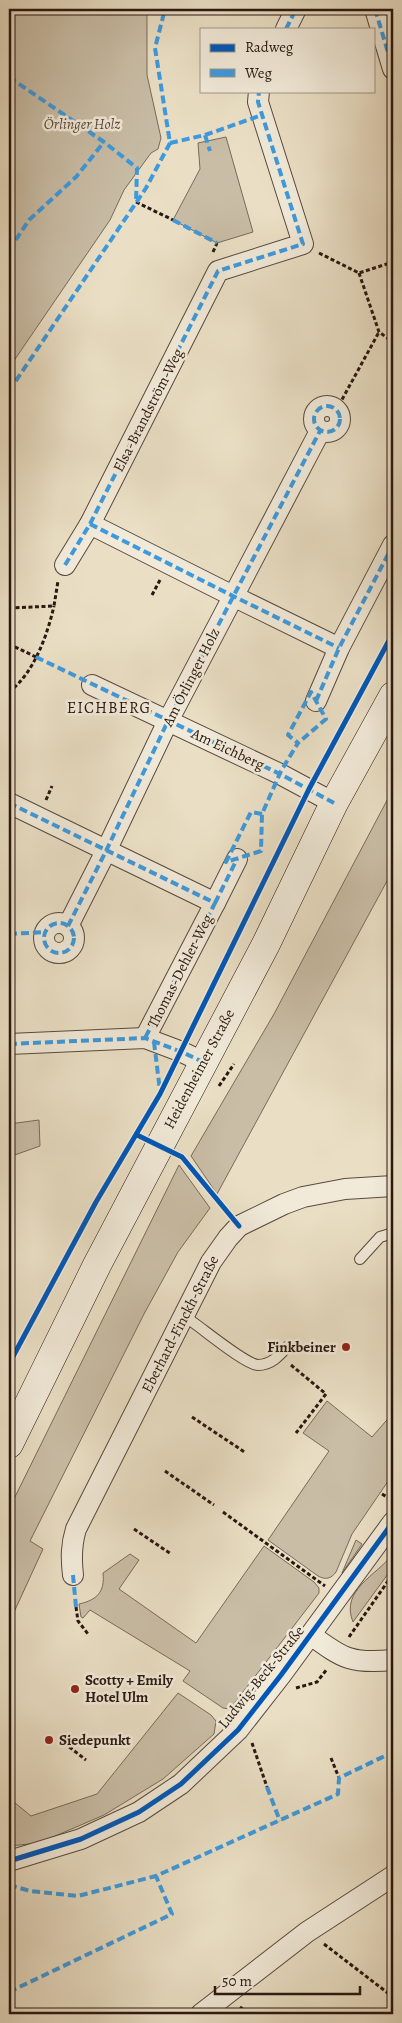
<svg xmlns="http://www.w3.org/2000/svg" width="402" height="2023" font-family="Alegreya,serif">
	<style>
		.green { fill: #c9bda6; stroke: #796a5b }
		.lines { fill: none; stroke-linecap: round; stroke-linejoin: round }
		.lane-casing { stroke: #59493d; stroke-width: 12 }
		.street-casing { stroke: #59493d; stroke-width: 22 }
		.secondary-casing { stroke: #291710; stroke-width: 29 }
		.path { stroke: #291710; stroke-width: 3; stroke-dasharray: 4 2.5; stroke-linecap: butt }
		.lane { stroke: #f1ead9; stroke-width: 10 }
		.street { stroke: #f1ead9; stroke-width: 20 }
		.secondary { stroke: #f1ead9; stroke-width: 28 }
		.quiet { stroke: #3d9ade; stroke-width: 4; stroke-dasharray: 8 4; stroke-linecap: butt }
		.cycleway-casing { stroke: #f1ead9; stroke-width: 8 }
		.cycleway { stroke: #0057b8; stroke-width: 5 }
		.poi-dot { fill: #8f2418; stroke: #f1ead9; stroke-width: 2 }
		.labels { text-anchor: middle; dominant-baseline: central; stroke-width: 5; stroke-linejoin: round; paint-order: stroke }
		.park-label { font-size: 15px; font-style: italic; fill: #59493d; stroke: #f1ead9 }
		.street-label { font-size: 15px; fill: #291710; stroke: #f1ead9 }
		.poi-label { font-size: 15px; font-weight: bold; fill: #291710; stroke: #f1ead9; text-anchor: start }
		.neighbourhood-label { font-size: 16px; letter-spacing: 1px; fill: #291710; stroke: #f1ead9 }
	</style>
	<rect width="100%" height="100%" fill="#eadfc5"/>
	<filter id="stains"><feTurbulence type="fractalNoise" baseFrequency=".004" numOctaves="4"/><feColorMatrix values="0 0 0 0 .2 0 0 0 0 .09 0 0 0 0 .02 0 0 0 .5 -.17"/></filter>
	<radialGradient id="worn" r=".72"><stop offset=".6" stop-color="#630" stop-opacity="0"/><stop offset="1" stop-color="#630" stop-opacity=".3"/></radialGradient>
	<g class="green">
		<path d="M9 9H147V75L161 138 158 149 151 153 124 190 110 220 9 368Z"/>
		<path d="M226 137 253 232 217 243 173 220 200 169 198 143Z"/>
		<path d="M393 789V870L217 1194 191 1156 274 1014Z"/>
		<path d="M39 1120 40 1146 9 1157V1124Z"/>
		<path d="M179 1165 210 1208 178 1252 144 1314 30 1541 43 1549 9 1623V1509Z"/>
		<path d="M327 1401 372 1437 393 1413V1474L352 1534 336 1572C331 1579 325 1580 318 1576L268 1540 329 1451 303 1433Z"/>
		<path d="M356 1540 362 1544 342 1573Z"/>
		<path d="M264 1546 314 1582 319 1588V1593L230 1709 223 1708 183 1681 190 1671 90 1610 83 1618 81 1617 79 1604C97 1600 105 1592 103 1573L130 1554 139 1560 119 1589 196 1643Z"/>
		<path d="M393 1554V1567L353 1622C340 1590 376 1576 393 1554Z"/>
		<path d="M178 1693 211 1715 216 1721 214 1734 163 1779 104 1815 39 1843 9 1846V1798L31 1816 97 1794Z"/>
	</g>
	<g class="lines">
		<defs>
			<g id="lane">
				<path d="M360 1259 380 1237 393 1233"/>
				<path d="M184 1316C200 1326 244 1364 258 1365 271 1365 279 1356 287 1347"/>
			</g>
			<g id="street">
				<path d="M375 9 393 69"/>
				<path d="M286 29 296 9"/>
				<circle cx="327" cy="419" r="13"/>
				<path d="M90 524 233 596 339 648"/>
				<path d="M65 565 90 524 218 271 303 244 258 102 259 91"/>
				<path d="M92 685 280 774 334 803"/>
				<path d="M316 701 339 648 393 545"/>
				<path d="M9 803 215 903 145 1038"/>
				<path d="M215 903 237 859"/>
				<circle cx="59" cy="938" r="15"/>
				<path d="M68 926 106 851 168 721 320 431"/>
				<path d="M9 1044 145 1038 182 1052 203 1062"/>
				<path d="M73 1575C71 1558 71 1545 76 1529L211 1262 228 1238 239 1226 284 1204 303 1197 345 1189 393 1186V1184"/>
				<path d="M311 1635C343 1659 352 1664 393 1660"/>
				<path d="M9 1861 81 1839 139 1812 181 1784 238 1730 281 1675 393 1522"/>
				<path d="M201 2014 307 1932 393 1876"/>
			</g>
			<path id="secondary" d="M9 1444 97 1265 266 944 334 803 393 696"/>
		</defs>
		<use href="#lane" class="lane-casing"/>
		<use href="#street" class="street-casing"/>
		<use href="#secondary" class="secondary-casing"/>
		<g class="path">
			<path d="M136 202 173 220"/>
			<path d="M213 252 217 243"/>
			<path d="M319 253 359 273 393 262"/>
			<path d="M359 273 379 332 393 342"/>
			<path d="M333 408 339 405 379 332"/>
			<path d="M152 595 160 580"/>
			<path d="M9 608 54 606 58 581"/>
			<path d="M9 644 36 657"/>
			<path d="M9 692C34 673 47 636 54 606"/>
			<path d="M46 800 52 786"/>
			<path d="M219 1086 234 1064"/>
			<path d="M291 1365 326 1394 296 1433"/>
			<path d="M192 1417 246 1453"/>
			<path d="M165 1471 214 1505"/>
			<path d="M382 1494 390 1499"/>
			<path d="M223 1512 325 1586"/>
			<path d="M134 1529 171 1554"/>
			<path d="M76 1607 78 1621 88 1634"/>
			<path d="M349 1637 393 1574"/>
			<path d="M296 1688 317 1682 327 1669"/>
			<path d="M389 1730 393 1738"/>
			<path d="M59 1739 86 1760"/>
			<path d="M252 1743 267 1787"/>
			<path d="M331 1758 339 1778"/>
			<path d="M324 1944 393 1997"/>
			<path d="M240 2007 249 2014"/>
		</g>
		<use href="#lane" class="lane"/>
		<use href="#street" class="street"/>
		<use href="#secondary" class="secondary"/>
		<g class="quiet">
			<path d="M375 9 393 69"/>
			<path d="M286 29 296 9"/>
			<path d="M9 77 104 142 137 168 136 202"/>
			<path d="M205 135 262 115"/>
			<path d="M170 143 205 135 210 151"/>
			<path d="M173 220 217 243"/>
			<path d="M9 250 29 220 76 177 104 142"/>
			<path d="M9 391 146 188 170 143 155 48 165 9"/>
			<circle cx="327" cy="419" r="13"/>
			<path d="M90 524 233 596 339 648"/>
			<path d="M65 565 90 524 218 271 303 244 258 102 259 91"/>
			<path d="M36 657 280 774 334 803"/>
			<path d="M316 701 339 648 393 545"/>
			<path d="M9 803 215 903 145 1038"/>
			<path d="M262 814 251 812 226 862 261 851 262 814 281 771 298 743 288 735 311 692 326 719 298 743"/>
			<path d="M215 903 237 859"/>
			<circle cx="59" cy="938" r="15"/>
			<path d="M68 926 106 851 168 721 320 431"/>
			<path d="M9 934 45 932"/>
			<path d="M154 1042 160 1091"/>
			<path d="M9 1044 145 1038 182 1052 203 1062"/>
			<path d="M73 1575 76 1607"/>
			<path d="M267 1787 280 1821"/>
			<path d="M9 1885 30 1891 78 1896 156 1876 338 1794 339 1778 393 1752"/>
			<path d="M9 1992 172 1914 156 1876"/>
		</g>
		<defs>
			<g id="cycleway">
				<path d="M137 1135 182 1157 239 1226"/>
				<path d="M9 1364 96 1202 160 1094 309 789 393 633"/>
				<path d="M9 1861 81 1839 139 1812 181 1784 238 1730 281 1675 393 1522"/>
			</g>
		</defs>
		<use href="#cycleway" class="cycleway-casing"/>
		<use href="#cycleway" class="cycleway"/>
	</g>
	<g class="poi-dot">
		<circle cx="346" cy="1347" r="5"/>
		<circle cx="75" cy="1689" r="5"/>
		<circle cx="49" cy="1740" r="5"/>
	</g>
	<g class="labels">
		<g class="park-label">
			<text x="82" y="124">Örlinger Holz</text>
		</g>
		<g class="street-label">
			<text transform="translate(148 410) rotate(-63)">Elsa-Brandström-Weg</text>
			<text transform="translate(191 677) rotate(-63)">Am Örlinger Holz</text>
			<text transform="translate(228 749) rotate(25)">Am Eichberg</text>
			<text transform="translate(180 971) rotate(-63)">Thomas-Dehler-Weg</text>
			<text transform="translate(199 1069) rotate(-62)">Heidenheimer Straße</text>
			<text transform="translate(180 1324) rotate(-63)">Eberhard-Finckh-Straße</text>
			<text transform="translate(261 1677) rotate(-51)">Ludwig-Beck-Straße</text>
		</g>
		<g class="poi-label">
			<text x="336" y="1347" text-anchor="end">Finkbeiner</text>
			<text x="85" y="1680">Scotty + Emily<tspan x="85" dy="17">Hotel Ulm</tspan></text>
			<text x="59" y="1740">Siedepunkt</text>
		</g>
		<g class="neighbourhood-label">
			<text x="109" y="708">EICHBERG</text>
		</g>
	</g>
	<rect width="402" height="2023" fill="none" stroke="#eadfc5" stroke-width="30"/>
	<rect x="10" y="10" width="382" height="2003" fill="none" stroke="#291710" stroke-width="2.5"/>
	<rect x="15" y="15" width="372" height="1993" fill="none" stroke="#291710"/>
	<rect x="200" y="28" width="175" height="65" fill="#f1ead9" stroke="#a19689"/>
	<rect x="210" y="44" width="25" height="8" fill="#0057b8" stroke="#a19689"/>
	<text x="245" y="52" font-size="15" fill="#291710">Radweg</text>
	<rect x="210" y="69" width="25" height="8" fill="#3d9ade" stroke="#a19689"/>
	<text x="245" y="78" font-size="15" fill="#291710">Weg</text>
	<path d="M215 1986v8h145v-8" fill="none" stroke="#291710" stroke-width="2.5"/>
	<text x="222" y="1986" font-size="15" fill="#291710" stroke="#f1ead9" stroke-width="4" paint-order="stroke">50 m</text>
	<rect width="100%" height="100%" filter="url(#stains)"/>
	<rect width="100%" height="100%" fill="url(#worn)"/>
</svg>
